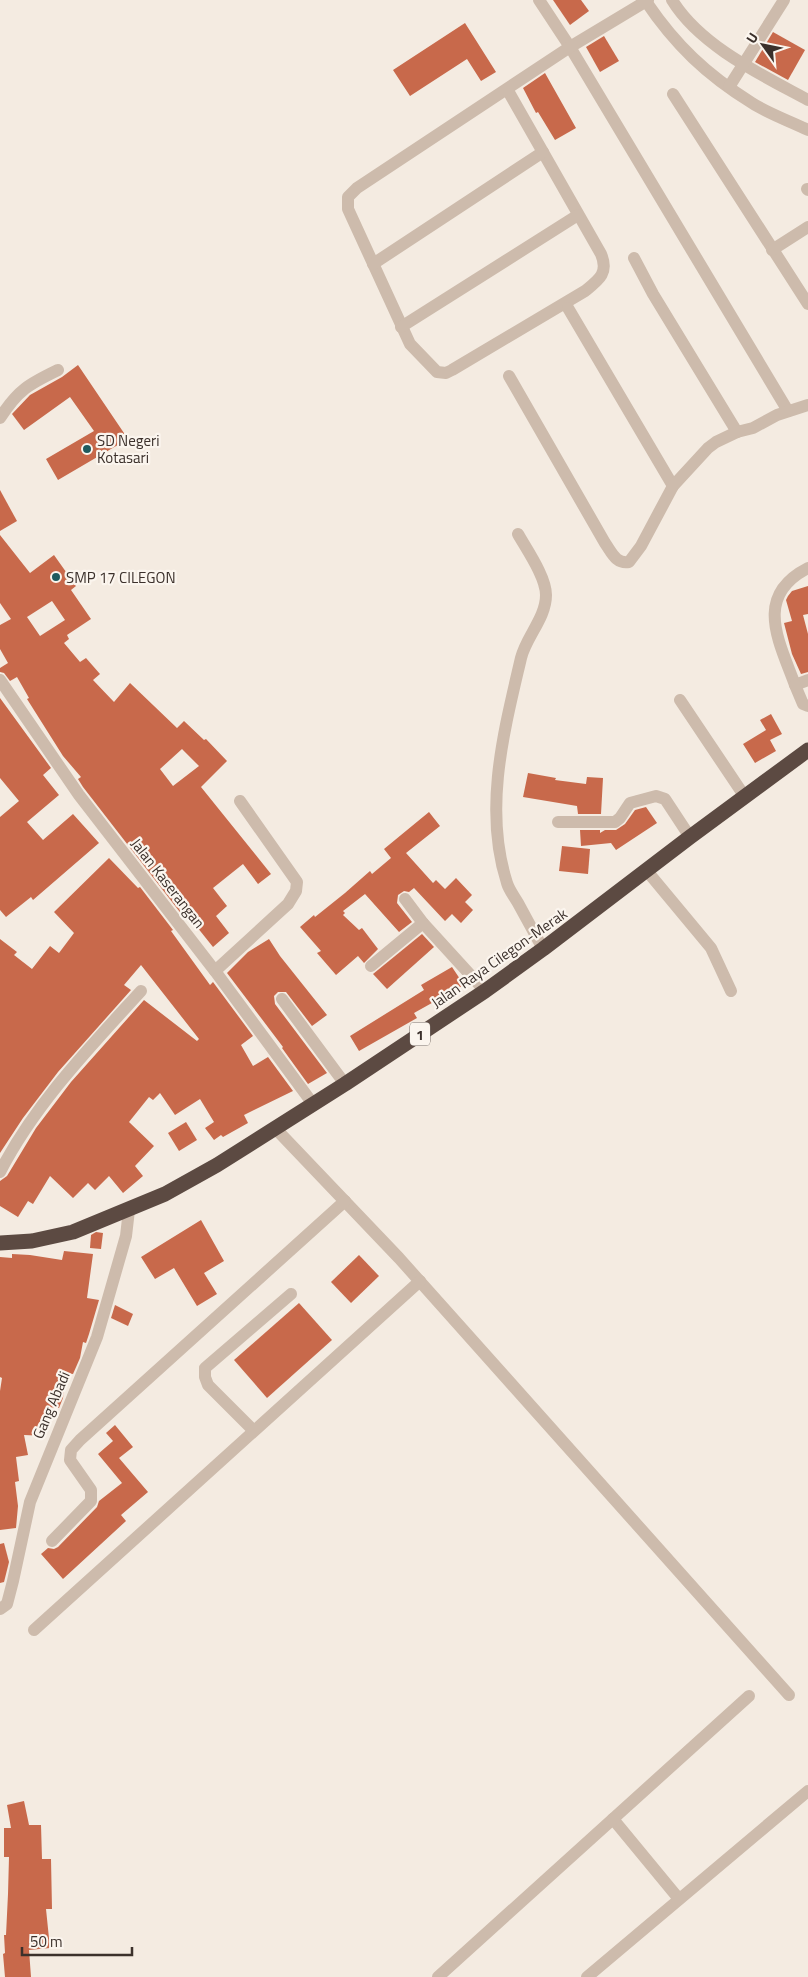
<svg xmlns="http://www.w3.org/2000/svg" width="808" height="1977" font-family="'Titillium Web',sans-serif">
	<style>
		.building { fill: #c8694b; fill-rule: evenodd }
		.lines { fill: none; stroke-linecap: round; stroke-linejoin: round }
		.minor { stroke: #cdbbac; stroke-width: 12 }
		.highway { stroke: #5c4a42; stroke-width: 15 }
		.poi-dot { fill: #1f5a5e; stroke: #fbf5ee; stroke-width: 2 }
		.labels { text-anchor: middle; dominant-baseline: central; stroke-width: 4.5; stroke-linejoin: round; paint-order: stroke }
		.shield { fill: #fbf5ee; stroke: #756b66; stroke-width: 1 }
		.shield-label { font-size: 14px; font-weight: bold; fill: #3b302b }
		.poi-label { font-size: 15px; fill: #3b302b; stroke: #fbf5ee; text-anchor: start }
		.street-label { font-size: 15px; fill: #3b302b; stroke: #fbf5ee }
	</style>
	<rect width="100%" height="100%" fill="#f4ebe1"/>
	<g class="building">
		<path d="M553 0H581L589 11 570 25Z"/>
		<path d="M465 23 496 72 481 81 467 59 410 96 393 70Z"/>
		<path d="M773 32 805 50 788 80 755 62Z"/>
		<path d="M604 36 619 61 600 72 586 47Z"/>
		<path d="M545 73 576 128 555 140 538 112 536 113 523 88Z"/>
		<path d="M78 365 128 439 58 480 46 459 94 431 70 397 24 430 12 414 30 395 62 377Z"/>
		<path d="M0 490 17 521 0 531Z"/>
		<path d="M0 535 30 573 54 555 76 586 71 590 91 619 67 635 69 639 64 643 80 662 86 658 100 674 93 680 114 702 130 683 177 728 184 721 204 740 206 739 227 761 201 787 271 874 258 884 243 864 213 888 227 906 216 916 229 933 213 947 189 917 186 920 83 787 78 779 81 777 63 756 27 699 29 698 17 677 10 681 4 673 0 672V668L8 663 0 649V625L11 619 0 603ZM52 601 65 620 40 636 27 617ZM182 749 199 766 173 786 160 769Z"/>
		<path d="M808 586V614L803 615 808 634V672L801 674 792 654 784 623 792 621 786 600 788 596 792 591Z"/>
		<path d="M0 698 51 768 43 775 59 795 27 822 43 840 73 814 99 843 33 900 31 897 6 917 0 910V817L19 801 0 778Z"/>
		<path d="M771 714 782 734 770 740 776 751 755 763 743 744 766 730 760 720Z"/>
		<path d="M528 773 556 778 555 780 586 784 587 777 603 778 601 814H578L577 806 523 797Z"/>
		<path d="M646 807 657 823 616 850 611 843 581 846 580 830H600V833L605 830H616L625 824 635 810Z"/>
		<path d="M429 812 440 826 406 853 433 883 436 880 445 889 456 878 472 895 465 902 473 910 461 923 452 914 445 921 414 888 409 892 404 891 398 895 397 903 412 922 399 932 365 894 343 911 345 913 343 915 359 930 362 928 378 949 364 963 358 956 336 975 317 953 321 951 300 927 314 915 315 917 345 893 370 871 372 874 391 858 384 849Z"/>
		<path d="M562 846 590 849 588 874 559 871Z"/>
		<path d="M109 858 138 888 140 887 173 930 171 931 210 985 213 982 253 1036 241 1045 253 1066 268 1057 293 1091 244 1115 248 1123 223 1137 221 1135 214 1140 205 1128 214 1122 200 1099 175 1115 160 1093 153 1100 149 1097 129 1122 154 1146 135 1166 143 1176 123 1193 109 1176 95 1190 88 1183 73 1198 50 1176 33 1204 28 1201 18 1217 0 1206V1181L7 1176 36 1128 71 1082 144 1000 197 1041 199 1039 141 965 124 985 131 990 58 1072 23 1118 0 1153V939L17 952 14 955 32 969 50 946 59 953 74 933 54 912Z"/>
		<path d="M422 934 434 947 387 989 373 974Z"/>
		<path d="M269 939 280 956 327 1015 312 1026 286 992H278L274 996 275 1004 327 1073 308 1084 282 1048 283 1047 227 973 248 952Z"/>
		<path d="M452 967 464 985 414 1013 417 1018 359 1051 350 1036 424 990 421 985Z"/>
		<path d="M186 1122 197 1140 179 1151 168 1133Z"/>
		<path d="M201 1220 224 1261 204 1273 217 1294 197 1306 174 1268 155 1279 141 1257Z"/>
		<path d="M96 1232 103 1233 101 1249 90 1248 91 1235Z"/>
		<path d="M64 1251 93 1254 87 1298 99 1300 89 1334 86 1343 83 1342 80 1358 73 1374 66 1373 63 1398 59 1408 48 1407 46 1436 24 1435 28 1455 16 1457 19 1481 15 1482 18 1506 16 1528 0 1530V1391L2 1378 0 1377V1257L12 1258V1254L30 1255 62 1260Z"/>
		<path d="M359 1255 379 1276 351 1303 331 1282Z"/>
		<path d="M299 1303 332 1340 267 1398 234 1360Z"/>
		<path d="M115 1305 133 1314 128 1326 111 1318Z"/>
		<path d="M115 1425 133 1447 119 1458 148 1492 121 1515 126 1521 63 1579 41 1554 48 1548 54 1549 58 1547 97 1507 99 1501 122 1483 98 1454 113 1441 106 1433Z"/>
		<path d="M4 1543 9 1562 4 1582 0 1583V1544Z"/>
		<path d="M24 1801 29 1825H41L42 1859H51L52 1909H46L50 1948 29 1950 31 1977H5L3 1954 5 1953 4 1935H6L8 1894 9 1857H4V1828H11L7 1805Z"/>
	</g>
	<g class="lines">
		<g class="minor">
			<path d="M539 0 570 47 788 411"/>
			<path d="M645 0C675 45 707 75 752 103 769 114 790 121 808 130"/>
			<path d="M672 0C700 46 762 75 808 100"/>
			<path d="M729 87 784 0"/>
			<path d="M507 89 601 254C609 273 599 280 585 291L452 370 446 373 437 372 410 344 348 209V197L357 188 570 47 648 0"/>
			<path d="M673 94 808 304"/>
			<path d="M807 189 808 190"/>
			<path d="M772 250 808 227"/>
			<path d="M634 258 653 294 737 432"/>
			<path d="M373 264 543 152"/>
			<path d="M568 308 673 486"/>
			<path d="M401 327 578 215"/>
			<path d="M509 376 605 543C612 553 616 564 629 562L641 546 673 486 708 448 716 442 737 432 753 428 777 415 808 405"/>
			<path d="M0 418C18 390 29 384 58 370"/>
			<path d="M518 534C527 550 546 577 546 595 546 618 526 637 521 658 504 731 483 809 507 883 509 890 514 896 518 903 526 918 535 934 543 949"/>
			<path d="M808 568C753 596 779 641 795 685L808 680"/>
			<path d="M0 680 79 795 215 971 313 1104"/>
			<path d="M795 685 803 704 808 706"/>
			<path d="M680 700 745 797"/>
			<path d="M558 822H615L620 818 630 803 656 796 665 799 690 837"/>
			<path d="M647 871 711 948 731 991"/>
			<path d="M405 899 423 923 485 991"/>
			<path d="M371 966 423 923"/>
			<path d="M215 971 288 904 296 891 297 882 240 801"/>
			<path d="M282 999 345 1084"/>
			<path d="M275 1128 399 1258 789 1695"/>
			<path d="M0 1172C35 1104 90 1047 141 991"/>
			<path d="M253 1430 208 1385 205 1377V1368L291 1294"/>
			<path d="M52 1541 91 1501V1490L70 1460 71 1450 80 1440 345 1201"/>
			<path d="M0 1609 7 1604 13 1581 30 1502 97 1337 126 1236 129 1210"/>
			<path d="M34 1630 420 1281"/>
			<path d="M613 1819 679 1899"/>
			<path d="M438 1977 749 1696"/>
			<path d="M587 1977 808 1791"/>
		</g>
		<path class="highway" d="M0 1243 32 1241 73 1232 165 1194 217 1165 345 1084 485 991 543 949 690 837 808 750"/>
	</g>
	<g class="poi-dot">
		<circle cx="87" cy="449" r="5"/>
		<circle cx="56" cy="577" r="5"/>
	</g>
	<g class="labels">
		<rect class="shield" x="410" y="1022.5" width="20" height="23" rx="4"/>
		<g class="shield-label">
			<text x="420" y="1034">1</text>
		</g>
		<g class="poi-label">
			<text x="97" y="440">SD Negeri<tspan x="97" dy="17">Kotasari</tspan></text>
			<text x="66" y="577">SMP 17 CILEGON</text>
		</g>
		<g class="street-label">
			<text transform="translate(168 883) rotate(52)">Jalan Kaserangan</text>
			<text transform="translate(499 958) rotate(-35)">Jalan Raya Cilegon-Merak</text>
			<text transform="translate(51 1405) rotate(-67)">Gang Abadi</text>
		</g>
	</g>
	<g transform="translate(763 45) rotate(303)" stroke="#fbf5ee" stroke-width="4" paint-order="stroke">
	<path d="M0-4L9 19L0 12L-9 19Z" fill="#3b302b"/>
	<text y="-8" font-size="14" font-weight="bold" text-anchor="middle" fill="#3b302b">U</text>
	</g>
	<path d="M22 1947v8h110v-8" fill="none" stroke="#3b302b" stroke-width="2.5"/>
	<text x="30" y="1947" font-size="15" fill="#3b302b" stroke="#fbf5ee" stroke-width="4" paint-order="stroke">50 m</text>
</svg>
